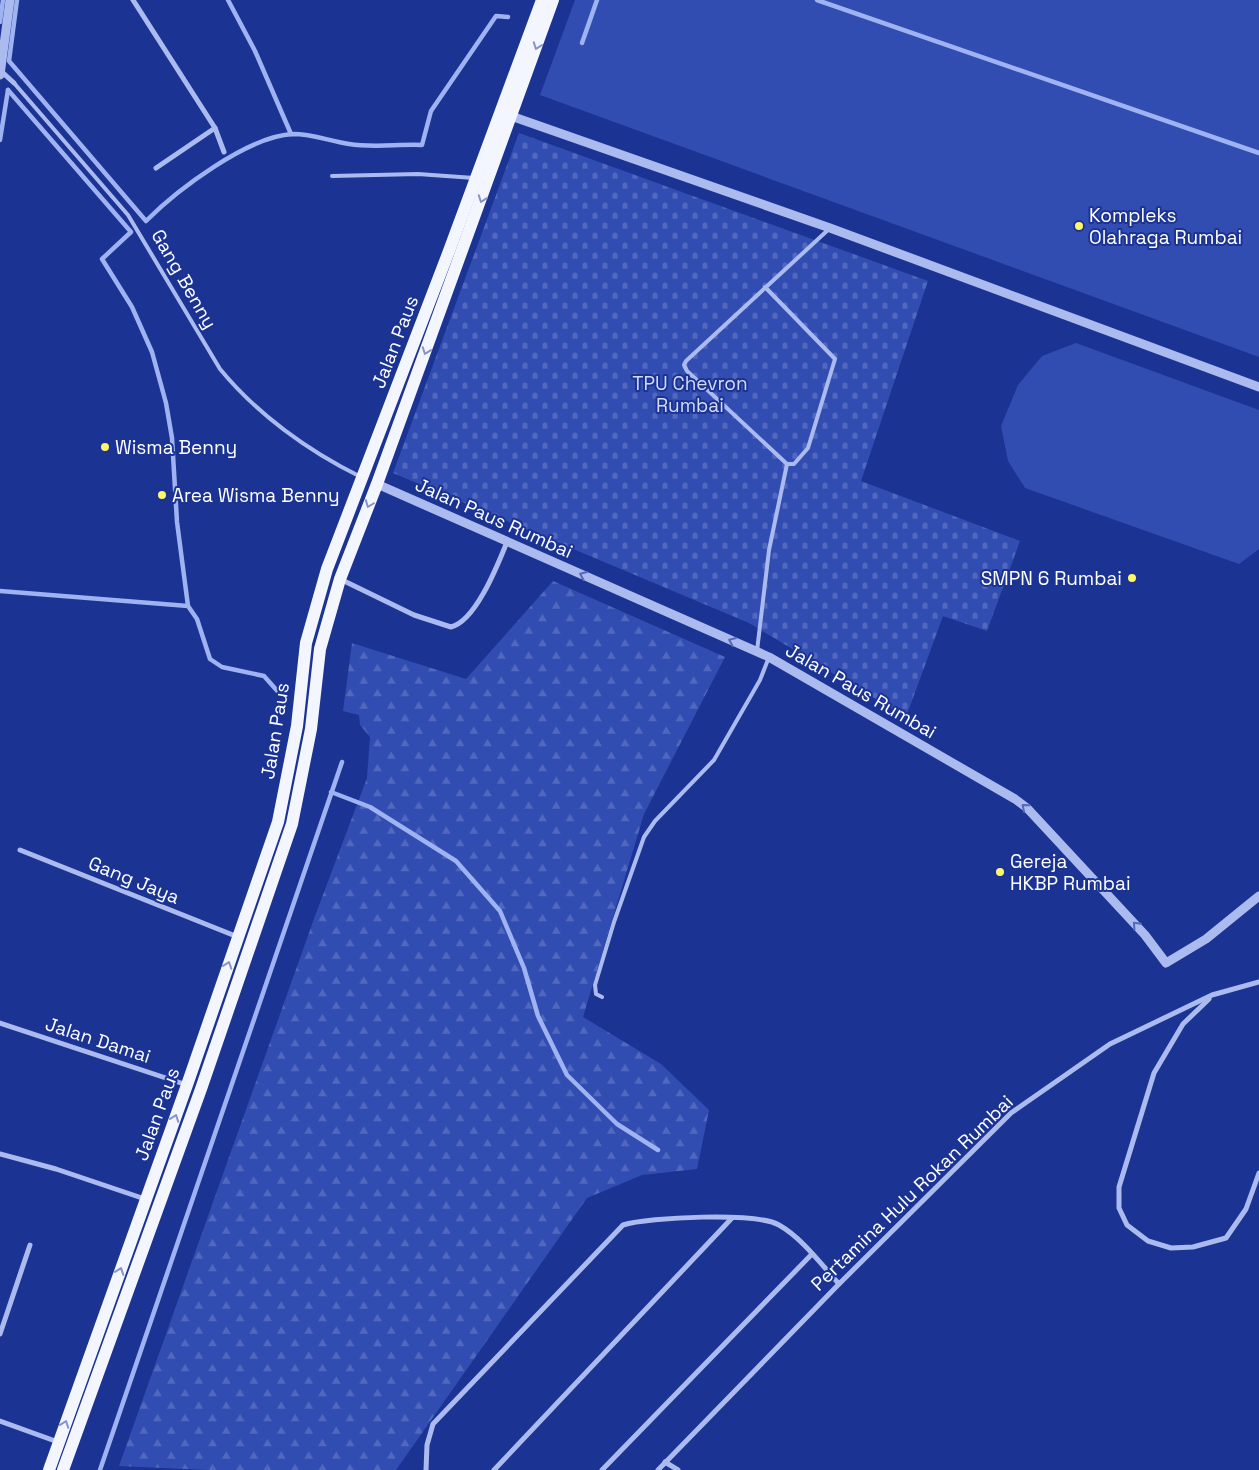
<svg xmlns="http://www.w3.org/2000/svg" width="1259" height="1470" font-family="'Space Grotesk',sans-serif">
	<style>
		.grass { fill: #324db2 }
		.forest { fill: url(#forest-firs) }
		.cemetery { fill: url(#cemetery-stones) }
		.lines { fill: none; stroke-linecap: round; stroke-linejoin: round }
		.stream { stroke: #9fb2f1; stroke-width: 4.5 }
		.service { stroke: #acbbef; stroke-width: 4 }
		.minor { stroke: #acbbef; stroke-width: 5 }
		.tertiary { stroke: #acbbef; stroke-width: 9 }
		.primary { stroke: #f4f6ff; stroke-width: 12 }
		.oneway { stroke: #8894c9 }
		.oneway2 { stroke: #5569b8 }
		.poi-dot { fill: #fff76a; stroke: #1b3393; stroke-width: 2 }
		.labels { text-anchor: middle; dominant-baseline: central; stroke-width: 4; stroke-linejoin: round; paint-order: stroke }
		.poi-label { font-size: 19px; fill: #fff; stroke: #1b3393; text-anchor: start }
		.street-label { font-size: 19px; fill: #fff; stroke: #1b3393 }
		.park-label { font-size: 19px; fill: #d2dbfb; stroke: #1b3393 }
	</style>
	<defs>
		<pattern id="forest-firs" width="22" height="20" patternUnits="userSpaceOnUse" patternTransform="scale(1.25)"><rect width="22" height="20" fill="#324db2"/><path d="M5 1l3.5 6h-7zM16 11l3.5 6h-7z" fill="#5168be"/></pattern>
		<pattern id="cemetery-stones" width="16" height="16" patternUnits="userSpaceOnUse" patternTransform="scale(1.25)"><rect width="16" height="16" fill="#324db2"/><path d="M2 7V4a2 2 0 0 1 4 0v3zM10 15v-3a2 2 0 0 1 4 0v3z" fill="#5168be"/></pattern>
	</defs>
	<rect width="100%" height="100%" fill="#1b3393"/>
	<g class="grass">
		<path d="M575 0H1259V357L540 95Z"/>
		<path d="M1076 343 1259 410V549L1239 564 1025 488 1008 461 1001 426 1018 385 1042 356Z"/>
	</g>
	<path class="forest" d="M553 581 725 657 644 814 583 1017 661 1064 709 1110 697 1169 642 1175 587 1198 396 1470H208L119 1466 315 916 367 778 370 737 360 725 359 715 343 711 352 643 466 679Z"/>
	<path class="cemetery" d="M519 133 928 281 861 481 1020 541 987 631 943 616 906 717 749 623 393 473Z"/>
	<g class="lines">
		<g class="stream">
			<path d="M17 0 9 61 146 221C177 190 248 136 293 134 313 134 329 141 349 144 373 148 397 144 422 145L431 111 496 16 508 17"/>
			<path d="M228 0 255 51 291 134"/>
			<path d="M817 0 1259 153"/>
			<path d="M0 22 3 0"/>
			<path d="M582 43 597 0"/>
			<path d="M8 90 131 232 102 259 132 307 152 352 166 403 172 438 177 522 188 606 197 619 210 659 222 667 264 676 280 694"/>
			<path d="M0 140 8 90"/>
			<path d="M0 591 188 606"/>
			<path d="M331 792 370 807 456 861 500 911 524 968 538 1016 567 1075 617 1124 658 1150"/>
			<path d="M100 1470 342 762"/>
		</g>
		<g class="service">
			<path d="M14 83 128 215 220 369C257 414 308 451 361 477"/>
			<path d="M332 176 418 174 474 178"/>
			<path d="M765 287 835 359 808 448 794 464H787L687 371 684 365 686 361 829 229"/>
			<path d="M757 651 769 550 787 464"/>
			<path d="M602 997 596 994 595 985 614 922 644 837 655 821 714 760 760 680 769 657"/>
		</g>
		<g class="minor">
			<path d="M133 0 215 128 224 152"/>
			<path d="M1 71 14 83"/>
			<path d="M156 168 215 128"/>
			<path d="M340 579 414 615 451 627C476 621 498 564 507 542"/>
			<path d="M20 850 238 937"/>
			<path d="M1209 999 1183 1024 1154 1073 1119 1187V1208L1127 1225 1148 1241 1171 1248 1193 1247 1226 1238 1246 1209 1259 1173"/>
			<path d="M0 1023 187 1085"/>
			<path d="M0 1154 56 1169 145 1199"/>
			<path d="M0 1334 30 1245"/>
			<path d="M0 1421 58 1442"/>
			<path d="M665 1462 678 1470"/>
			<path d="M426 1470 427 1445 433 1424 623 1225C649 1217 756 1212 779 1225 802 1238 821 1264 839 1284"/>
			<path d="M494 1470 732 1218"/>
			<path d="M602 1470 812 1254"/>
			<path d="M658 1470 839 1284 1011 1113 1110 1044 1212 995 1259 982"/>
		</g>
		<g class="tertiary">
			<path d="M0 75 10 0"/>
			<path d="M511 116 830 228 1259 387"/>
			<path d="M377 484 769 657 1015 799 1027 808 1145 935 1166 963 1206 939 1259 896"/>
		</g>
		<g class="primary">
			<path d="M49 1470 187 1085 278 822 297 726 306 643 327 569 449 251 542 0"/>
			<path d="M63 1470 201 1089 292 824 311 729 320 649 340 579 377 484 553 0"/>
		</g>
	</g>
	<defs><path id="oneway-chevron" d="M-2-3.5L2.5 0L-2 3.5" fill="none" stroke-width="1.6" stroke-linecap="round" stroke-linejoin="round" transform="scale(1.25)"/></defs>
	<g class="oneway">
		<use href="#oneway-chevron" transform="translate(537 46) rotate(110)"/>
		<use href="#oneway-chevron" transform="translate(482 199) rotate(110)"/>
		<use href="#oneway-chevron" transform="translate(426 351) rotate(110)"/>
		<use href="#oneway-chevron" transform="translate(369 504) rotate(111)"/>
		<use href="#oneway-chevron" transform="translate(228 965) rotate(-71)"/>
		<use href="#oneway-chevron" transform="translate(175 1118) rotate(-70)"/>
		<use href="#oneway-chevron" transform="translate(120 1271) rotate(-70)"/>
		<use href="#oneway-chevron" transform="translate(65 1424) rotate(-70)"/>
	</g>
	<g class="oneway2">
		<use href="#oneway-chevron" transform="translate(583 575) rotate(-156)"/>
		<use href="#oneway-chevron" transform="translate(732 641) rotate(-156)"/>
		<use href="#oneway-chevron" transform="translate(1025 807) rotate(-140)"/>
		<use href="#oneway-chevron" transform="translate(1136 925) rotate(-133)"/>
	</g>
	<g class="poi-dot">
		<circle cx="1079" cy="226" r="5"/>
		<circle cx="105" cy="447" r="5"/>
		<circle cx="162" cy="495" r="5"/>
		<circle cx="1132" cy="578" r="5"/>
		<circle cx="1000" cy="872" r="5"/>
	</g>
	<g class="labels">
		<g class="poi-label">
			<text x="1089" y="215">Kompleks<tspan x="1089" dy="22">Olahraga Rumbai</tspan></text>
			<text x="115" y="447">Wisma Benny</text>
			<text x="172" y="495">Area Wisma Benny</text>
			<text x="1122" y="578" text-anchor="end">SMPN 6 Rumbai</text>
			<text x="1010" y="861">Gereja<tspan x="1010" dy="22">HKBP Rumbai</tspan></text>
		</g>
		<g class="street-label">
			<text transform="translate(184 279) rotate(60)">Gang Benny</text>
			<text transform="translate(395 342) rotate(-69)">Jalan Paus</text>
			<text transform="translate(494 518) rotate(24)">Jalan Paus Rumbai</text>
			<text transform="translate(861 691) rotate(30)">Jalan Paus Rumbai</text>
			<text transform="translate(275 731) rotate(-81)">Jalan Paus</text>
			<text transform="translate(134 880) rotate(22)">Gang Jaya</text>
			<text transform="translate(98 1040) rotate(18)">Jalan Damai</text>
			<text transform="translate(157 1114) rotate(-70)">Jalan Paus</text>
			<text transform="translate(912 1193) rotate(-44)">Pertamina Hulu Rokan Rumbai</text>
		</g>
		<g class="park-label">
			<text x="690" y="383">TPU Chevron<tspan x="690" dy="22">Rumbai</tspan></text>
		</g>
	</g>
</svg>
